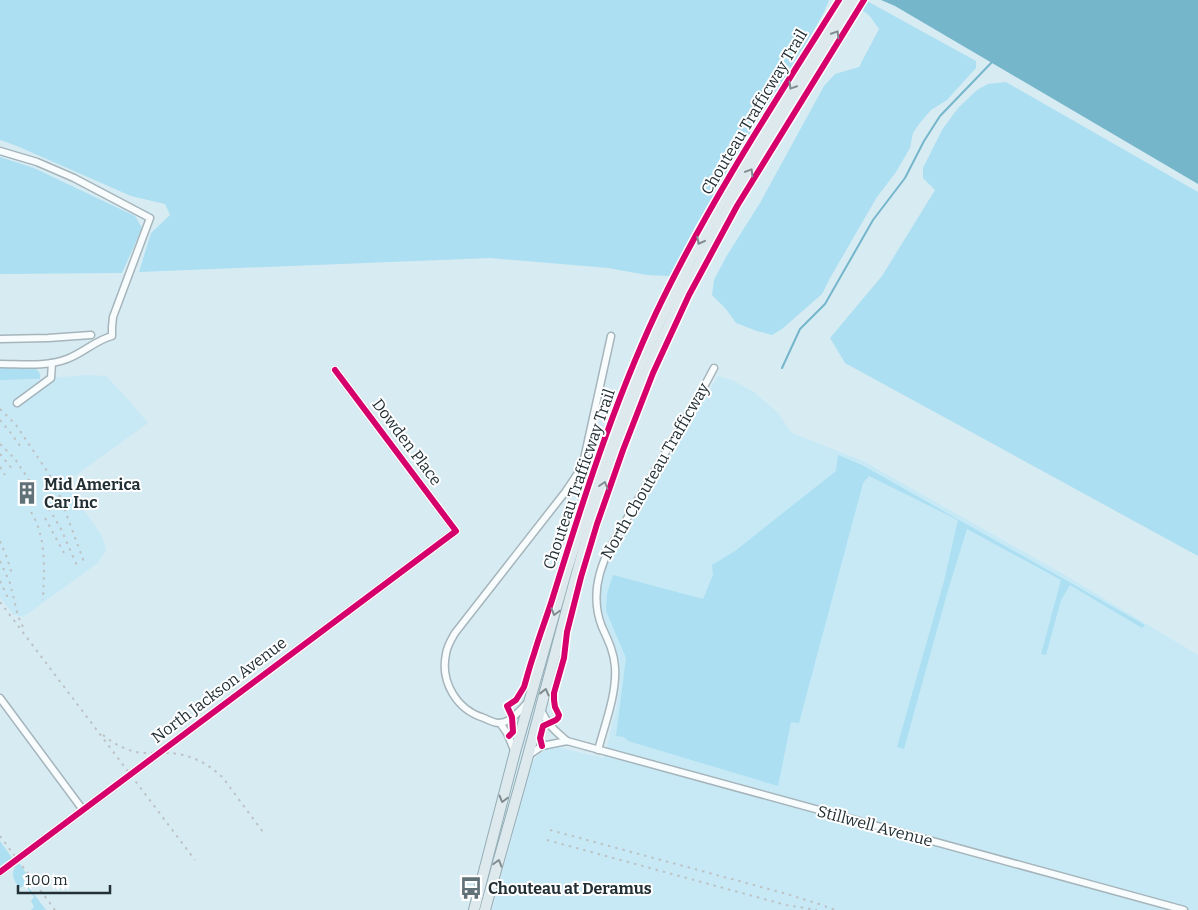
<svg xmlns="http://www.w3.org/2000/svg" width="1198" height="910" font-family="Bitter,serif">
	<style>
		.built { fill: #c7e9f6 }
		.green { fill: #abdff1 }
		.water { fill: #75b6cb }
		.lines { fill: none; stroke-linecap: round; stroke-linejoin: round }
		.stream { stroke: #75b6cb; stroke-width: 2 }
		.street-casing { stroke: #a5b5bb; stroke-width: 9 }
		.primary-casing { stroke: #93adb6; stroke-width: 12 }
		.street { stroke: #f9fcfd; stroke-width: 6 }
		.primary { stroke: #dde9ed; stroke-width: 10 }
		.rail { stroke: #bdc2c4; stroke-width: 2; stroke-dasharray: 2.5 5; stroke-linecap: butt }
		.cycleway-casing { stroke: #fff; stroke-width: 9 }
		.cycleway { stroke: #d6006c; stroke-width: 6 }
		.oneway { stroke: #808c91 }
		.labels { text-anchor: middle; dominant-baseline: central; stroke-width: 4; stroke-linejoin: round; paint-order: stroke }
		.street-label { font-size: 16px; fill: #223035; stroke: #fff }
		.poi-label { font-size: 16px; font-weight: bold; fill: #223035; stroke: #fff; text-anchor: start }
	</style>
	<rect width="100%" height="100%" fill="#d7ebf3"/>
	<g class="built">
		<path d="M85 375 106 376 124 395 148 423 65 483 102 536 106 550 98 563 23 617 13 614 0 597V380H30Z"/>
		<path d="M718 376 734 381 754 392 778 413 792 433 863 461 1065 575 1198 655V910H492L532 764 537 756 547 749 557 747 604 758 616 709 620 685V668L615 644 606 624 602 611 599 594 602 578 611 556Z"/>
	</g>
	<g class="green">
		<path d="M0 0H829L824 12 807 43 753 129 696 225 670 276 647 275 608 268 490 258 139 272 151 233 170 215 165 204 131 196 17 146 0 140Z"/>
		<path d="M867 1 976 61V68L947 100 931 110 919 124 913 133 910 148 896 172 877 197 830 278 822 294 782 329 772 335 757 331 736 323 726 309 712 295 714 280 726 257 760 203 824 86 835 74 859 67 879 29 869 15 862 10Z"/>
		<path d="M1006 82 1198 192V556L845 363 830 338 882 276 935 190 923 178V168L942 130 958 108 977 90 988 84Z"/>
		<path d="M0 157 34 168 135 216 142 228 122 273 0 274Z"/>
		<path d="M0 367C8 367 33 364 38 371 41 374 40 376 40 379L0 380Z"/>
		<path d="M838 455 862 465 1145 625 1142 628 1070 585 1061 600 1046 655 1041 654 1061 580 967 529 948 590 904 749 897 747 944 581 958 520 869 476 863 483 799 723 791 722 778 786 628 741 624 737 616 736 626 658 606 611 607 594 613 575 703 599 713 575 712 565 735 551 836 471Z"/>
		<path d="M0 841 12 858 0 867Z"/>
		<path d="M17 864H20L26 873 22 876 24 881 46 910H31L34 907 31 901 34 897 25 885 20 888C13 880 10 873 17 864Z"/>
	</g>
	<path class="water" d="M881 0H1198V184L895 6Z"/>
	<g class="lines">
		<path class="stream" d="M782 368 800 329 825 304 873 220 905 178 924 141 940 116 993 61"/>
		<defs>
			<g id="street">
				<path d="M0 151 37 162 74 178 150 218 113 317 112 327V336C96 340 83 353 67 359 46 367 22 364 0 364"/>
				<path d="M0 339 48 338 91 335"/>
				<path d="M17 403 51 378 52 363"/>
				<path d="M0 698 83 810"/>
				<path d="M527 703C521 710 509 723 499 723 495 723 488 720 484 718 457 710 440 682 446 654 447 646 451 640 455 633L566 491 580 470 584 459 611 336"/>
				<path d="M541 710C547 724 556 732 567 741"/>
				<path d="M500 723 507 733 514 750"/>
				<path d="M598 750C605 724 617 693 615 667 614 652 608 640 602 627 591 599 597 572 611 546L706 383 714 368"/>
				<path d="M529 755 542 746 567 741 1184 910"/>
				<path d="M0 872 456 531 335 370"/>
			</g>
			<g id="primary">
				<path d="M474 910 515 752 567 569 602 460 639 368 659 323 690 260 720 204 762 135 846 0"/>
				<path d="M485 910C504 840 525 770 543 699 569 603 592 506 630 414 659 343 692 274 729 208 769 137 814 69 857 0"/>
			</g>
		</defs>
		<use href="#street" class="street-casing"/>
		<use href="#primary" class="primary-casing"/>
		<use href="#street" class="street"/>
		<use href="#primary" class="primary"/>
		<g class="rail">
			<path d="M0 409 16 425 47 471 56 486 84 562"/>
			<path d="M0 420 10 432 21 447"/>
			<path d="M0 444 15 459 31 483"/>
			<path d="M0 454 13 470"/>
			<path d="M0 467 5 475"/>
			<path d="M45 502 61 529 78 568"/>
			<path d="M31 512C47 538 44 570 43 600"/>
			<path d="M45 518 64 553"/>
			<path d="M0 541 7 558 12 574"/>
			<path d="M0 561 10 583 18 616 23 627"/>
			<path d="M0 581 9 600"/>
			<path d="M0 602 195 860"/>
			<path d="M103 735C114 744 129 752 143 753 155 753 167 752 178 754 196 757 211 766 223 778L263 832"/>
			<path d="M550 830 787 894 819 904 835 910"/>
			<path d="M0 836 55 910"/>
			<path d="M547 840 786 905 817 910"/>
		</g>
		<defs>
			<g id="cycleway">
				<path d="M509 736 513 732 512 717 507 706 516 700 524 687C527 677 530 665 534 654 539 636 546 619 552 600 582 503 613 405 656 313 708 204 774 103 839 0"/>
				<path d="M542 746 540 738 543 726 556 720 558 718 559 715 555 707 554 700V693L564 658 567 632 581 577 597 524 623 450 653 373 689 295 737 206 864 0"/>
				<path d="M0 872 456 531 335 370"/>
			</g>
		</defs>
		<use href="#cycleway" class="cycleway-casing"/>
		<use href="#cycleway" class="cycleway"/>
	</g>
	<defs><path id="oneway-chevron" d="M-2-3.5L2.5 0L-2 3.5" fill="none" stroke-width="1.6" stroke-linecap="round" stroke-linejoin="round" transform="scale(1.25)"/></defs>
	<g class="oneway">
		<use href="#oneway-chevron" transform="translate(836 34) rotate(-58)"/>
		<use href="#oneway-chevron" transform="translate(792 86) rotate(122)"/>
		<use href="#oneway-chevron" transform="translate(750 172) rotate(-59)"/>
		<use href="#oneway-chevron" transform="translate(700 241) rotate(118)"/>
		<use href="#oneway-chevron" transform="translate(604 485) rotate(-72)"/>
		<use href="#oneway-chevron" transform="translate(555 612) rotate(106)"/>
		<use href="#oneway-chevron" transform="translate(545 692) rotate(-76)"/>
		<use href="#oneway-chevron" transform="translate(503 799) rotate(105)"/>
		<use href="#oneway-chevron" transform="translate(498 863) rotate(-74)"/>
	</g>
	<defs>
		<symbol id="building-bare" viewBox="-9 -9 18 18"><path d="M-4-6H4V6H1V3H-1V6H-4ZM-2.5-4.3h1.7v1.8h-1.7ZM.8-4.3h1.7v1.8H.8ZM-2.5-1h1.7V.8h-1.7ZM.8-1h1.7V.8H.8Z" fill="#617178" stroke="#fff" stroke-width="2.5" paint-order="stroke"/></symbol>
		<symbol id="bus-bare" viewBox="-9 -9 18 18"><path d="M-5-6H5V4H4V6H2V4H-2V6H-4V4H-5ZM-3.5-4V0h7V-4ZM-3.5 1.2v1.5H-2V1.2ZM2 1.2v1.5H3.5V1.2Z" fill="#617178" stroke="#fff" stroke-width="2.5" paint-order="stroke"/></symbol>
	</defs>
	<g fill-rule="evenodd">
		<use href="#building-bare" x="11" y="477" width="32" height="32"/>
		<use href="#bus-bare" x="455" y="872" width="32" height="32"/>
	</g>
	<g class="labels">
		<g class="street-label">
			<text transform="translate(754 112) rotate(-59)">Chouteau Trafficway Trail</text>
			<text transform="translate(407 442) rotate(53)">Dowden Place</text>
			<text transform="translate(655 471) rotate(-60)">North Chouteau Trafficway</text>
			<text transform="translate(579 479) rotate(-71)">Chouteau Trafficway Trail</text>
			<text transform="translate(219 690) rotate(-37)">North Jackson Avenue</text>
			<text transform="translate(875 826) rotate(15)">Stillwell Avenue</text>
		</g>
		<g class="poi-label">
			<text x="44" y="484">Mid America<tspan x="44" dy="18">Car Inc</tspan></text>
			<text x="488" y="888">Chouteau at Deramus</text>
		</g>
	</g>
	<path d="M18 885v8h92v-8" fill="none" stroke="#223035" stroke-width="2.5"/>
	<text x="25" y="885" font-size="15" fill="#223035" stroke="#ffffff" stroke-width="4" paint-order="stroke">100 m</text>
</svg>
